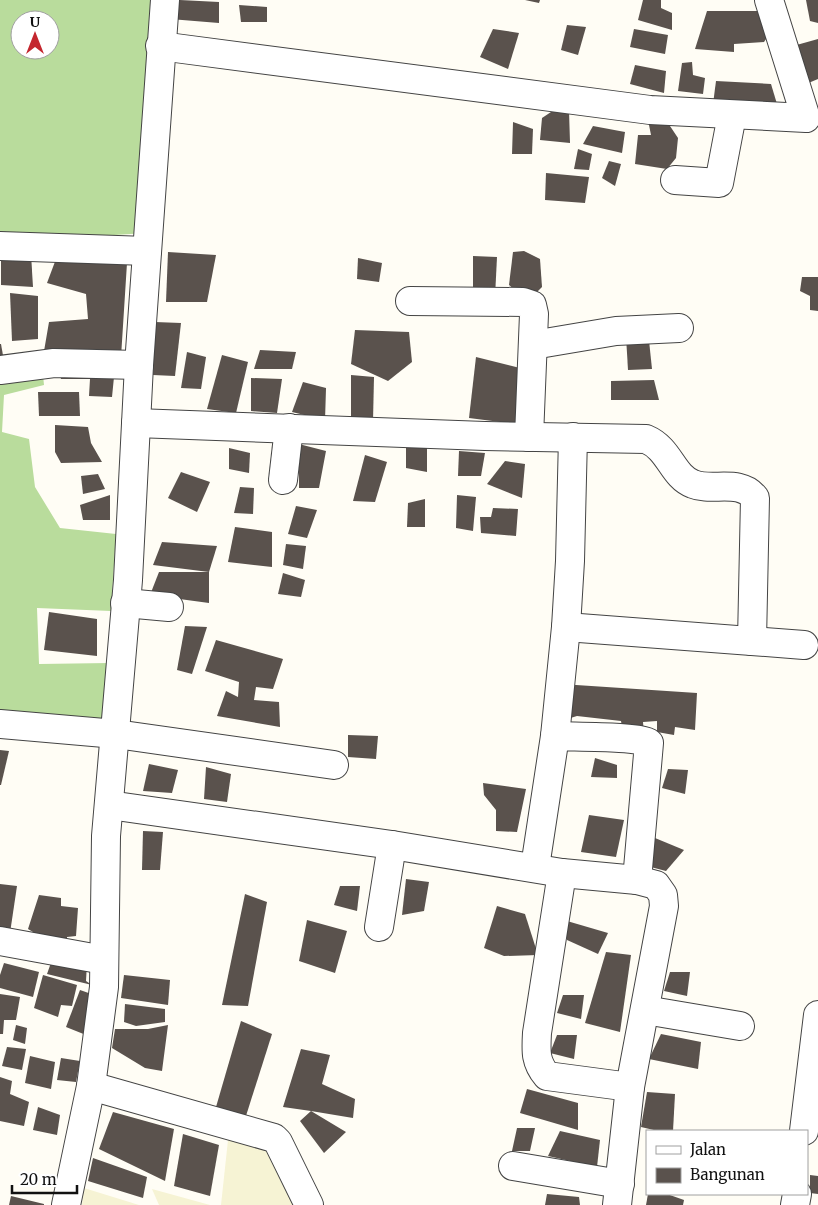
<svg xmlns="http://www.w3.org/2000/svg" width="818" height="1205" font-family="Merriweather,serif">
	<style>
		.farmland { fill: #f6f3d4 }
		.forest { fill: #b9dc9c; fill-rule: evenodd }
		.building { fill: #5a524d }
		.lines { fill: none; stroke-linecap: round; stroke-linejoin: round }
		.minor-casing { stroke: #444; stroke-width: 30 }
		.minor { stroke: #fff; stroke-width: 28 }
	</style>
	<rect width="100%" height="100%" fill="#fffdf5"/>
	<g class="farmland">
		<path d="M228 1140 271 1145 298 1205H221Z"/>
		<path d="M84 1188 139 1205H82Z"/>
		<path d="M152 1189 210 1205H159Z"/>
	</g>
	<g class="forest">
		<path d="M0 0H166L147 233 0 242ZM20 20H50V50H20Z"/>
		<path d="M42 365 44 385 4 395 2 432 29 439 35 487 60 528 116 534 111 611 37 608 39 664 109 663 108 721 0 711V371Z"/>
	</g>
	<g class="building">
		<path d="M180 0 219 2V23L170 19Z"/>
		<path d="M525 0H540L539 3Z"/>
		<path d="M643 0H661V8L672 13V30L638 20Z"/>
		<path d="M806 0H818V23L810 21Z"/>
		<path d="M239 5 267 7V22H241Z"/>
		<path d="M707 11H757L770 33 764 42 734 44V52L695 49Z"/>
		<path d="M567 25 586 27 578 55 561 50Z"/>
		<path d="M493 29 519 33 508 69 480 57Z"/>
		<path d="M634 29 668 35 665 54 630 47Z"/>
		<path d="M818 39V79L806 84 793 46Z"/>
		<path d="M692 62 693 75 705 78 703 94 678 91 682 63Z"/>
		<path d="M635 65 666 71 664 93 630 84Z"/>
		<path d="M716 81 771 84 777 104H713Z"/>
		<path d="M557 108 569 111 570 143 540 140 542 118Z"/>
		<path d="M648 120 668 123 678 138 676 158 667 169 635 164 638 135H651Z"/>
		<path d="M513 122 533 129 532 154H512Z"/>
		<path d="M593 126 625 132 622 153 583 144Z"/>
		<path d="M578 149 592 154 589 170 574 169Z"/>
		<path d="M609 161 621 164 615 186 602 178Z"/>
		<path d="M546 173 589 177 585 203 545 200Z"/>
		<path d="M524 251 540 259 542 287 528 301 509 285 513 252Z"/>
		<path d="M168 252 216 255 207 302H166Z"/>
		<path d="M31 254 33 287 1 285V257Z"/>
		<path d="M473 256 497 257 495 297 473 298Z"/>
		<path d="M358 258 382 263 379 282 357 279Z"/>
		<path d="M56 259 127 263 121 357H43L49 322 88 319 86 294 47 283Z"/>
		<path d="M802 277H818V311L810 310V296L800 291Z"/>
		<path d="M10 293 38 296V339L12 341Z"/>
		<path d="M155 322 181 323 175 376 153 375Z"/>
		<path d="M355 330 409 332 412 362 388 381 351 364Z"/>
		<path d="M648 331 652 369 628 370 626 336Z"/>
		<path d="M0 344H1L4 361H0Z"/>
		<path d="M260 350 296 352 292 369H254Z"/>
		<path d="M187 352 206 357 201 389 181 388Z"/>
		<path d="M222 355 248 362 236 413 207 409Z"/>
		<path d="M476 357 528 370 524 425 469 418Z"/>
		<path d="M57 364 115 367 112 397 89 396 90 379H61Z"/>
		<path d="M351 375 374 377 373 421H351Z"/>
		<path d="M251 378 282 379 277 413 251 411Z"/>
		<path d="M654 380 659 400H611V381Z"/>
		<path d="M303 382 326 388 325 420 292 412Z"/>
		<path d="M38 392H79L80 416H39Z"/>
		<path d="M55 425 88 427 91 443 102 462 61 463 55 452Z"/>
		<path d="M295 443 326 451 319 488H299V467Z"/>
		<path d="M427 444V472L406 468V447Z"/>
		<path d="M229 448 250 453 249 473 229 469Z"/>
		<path d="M459 451 485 453 481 476H458Z"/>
		<path d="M365 455 387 462 375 502 353 501Z"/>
		<path d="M505 461 525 464 522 498 487 484Z"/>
		<path d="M181 472 210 482 197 512 168 498Z"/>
		<path d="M98 474 105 489 83 494 81 476Z"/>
		<path d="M240 487 254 488 253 514 234 513Z"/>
		<path d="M110 495V520H83L80 505Z"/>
		<path d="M457 495 476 497 473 531 456 528Z"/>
		<path d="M425 499V527H407L408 503Z"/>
		<path d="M296 506 317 510 307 538 288 534Z"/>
		<path d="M493 508 518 509 516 536 481 533 480 517H491Z"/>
		<path d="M235 527 272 532V567L228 562Z"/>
		<path d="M162 542 217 546 209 572 153 565Z"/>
		<path d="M286 544 306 546 303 569 283 565Z"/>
		<path d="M159 572H209V603L150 595Z"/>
		<path d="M283 573 305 580 301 597 278 594Z"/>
		<path d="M49 612 97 619V656L44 650Z"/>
		<path d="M185 626 207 627 192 674 177 670Z"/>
		<path d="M216 640 283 659 273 689 256 687 254 700 279 702 280 727 217 716 226 691 238 697 239 682 205 671Z"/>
		<path d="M561 684 697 693 695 730 675 727 674 735 657 732V721L643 722 644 734 623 732 621 721 577 716 564 720Z"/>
		<path d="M348 735 378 736 376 759 348 757Z"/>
		<path d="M0 750 9 751 1 785H0Z"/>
		<path d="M595 758 617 765V778L591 777Z"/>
		<path d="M149 764 178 770 172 793 143 791Z"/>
		<path d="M206 767 231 774 227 802 204 799Z"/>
		<path d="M668 769 688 770 685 794 662 788Z"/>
		<path d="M483 783 526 789 517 832 496 831V810L484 795Z"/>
		<path d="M589 815 624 820 616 857 581 852Z"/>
		<path d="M143 831 163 832 160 870H142Z"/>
		<path d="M655 838 684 850 666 871 643 865Z"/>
		<path d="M406 879 429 882 424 911 402 915Z"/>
		<path d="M0 884 17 886 10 933 0 932Z"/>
		<path d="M340 886H360L357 911 334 905Z"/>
		<path d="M245 894 267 902 248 1006 222 1005Z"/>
		<path d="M39 895 61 898V906L78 908 76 936 67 937V947L29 942 33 932 28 929Z"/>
		<path d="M497 906 525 914 538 955 504 956 484 948Z"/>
		<path d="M307 920 347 931 335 973 299 961Z"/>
		<path d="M567 921 608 933 598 954 567 940Z"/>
		<path d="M606 952 631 955 620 1032 585 1023Z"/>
		<path d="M53 957 87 963 86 981 92 985 47 974Z"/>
		<path d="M4 963 39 972 33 997 0 988V975Z"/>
		<path d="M670 972H690L687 996 664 991Z"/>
		<path d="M43 975 77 985 72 1006 61 1005 58 1017 34 1008Z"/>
		<path d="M124 975 170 980 168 1005 121 998Z"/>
		<path d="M80 990 100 997 86 1035 66 1027Z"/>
		<path d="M0 994 20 997 16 1020H4L3 1034H0Z"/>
		<path d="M563 995H584L581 1019 557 1013Z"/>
		<path d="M125 1004 165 1009V1022L136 1026 124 1022Z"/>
		<path d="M241 1021 272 1034 245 1119 216 1107Z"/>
		<path d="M16 1025 27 1028 25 1044 13 1040Z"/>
		<path d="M168 1025 162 1071 145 1068 112 1048 115 1029H148Z"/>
		<path d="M661 1034 701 1042 698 1069 649 1059Z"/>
		<path d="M557 1035H577L574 1059 550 1053Z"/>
		<path d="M7 1047 26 1049 22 1070 2 1066Z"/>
		<path d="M301 1049 330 1055 322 1084 355 1099 353 1118 311 1111 346 1132 324 1153 300 1121 311 1111 283 1107Z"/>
		<path d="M30 1056 55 1062 51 1089 25 1083Z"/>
		<path d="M61 1058 80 1061 76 1082 57 1080Z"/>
		<path d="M0 1077 12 1081 10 1094 29 1102 24 1126 0 1121Z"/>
		<path d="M527 1089 578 1103V1130L520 1113Z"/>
		<path d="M647 1092 675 1094 673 1131H658L641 1127Z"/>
		<path d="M38 1107 60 1115 57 1135 33 1130Z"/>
		<path d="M113 1112 174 1129 165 1181 99 1149Z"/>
		<path d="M517 1128H535L530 1151H512Z"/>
		<path d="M560 1131 600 1140 597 1167 548 1156Z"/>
		<path d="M183 1134 219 1145 210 1196 174 1186Z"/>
		<path d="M93 1158 147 1177 143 1198 88 1181Z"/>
		<path d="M810 1175 818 1176V1194L810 1193Z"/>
		<path d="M547 1194 579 1197 580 1205H545Z"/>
		<path d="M648 1194H667L684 1200 683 1205H646Z"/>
		<path d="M11 1196 44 1204V1205H9Z"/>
	</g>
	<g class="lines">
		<defs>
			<g id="minor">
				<path d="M160 46 650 110 806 118 769 0"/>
				<path d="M675 180 719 183 732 115"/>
				<path d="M0 246 147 251"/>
				<path d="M410 301 523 302 532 305 534 314 529 437"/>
				<path d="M533 345 616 331 679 328"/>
				<path d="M0 370 54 363 139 365"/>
				<path d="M136 423 485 436 646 439C670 449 672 476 693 484 712 492 740 478 755 498L752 641"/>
				<path d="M283 480 289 428"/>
				<path d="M125 603 169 607"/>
				<path d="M566 627 804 645"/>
				<path d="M0 724 116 734 334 765"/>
				<path d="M555 736C571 737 641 736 649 743L637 880"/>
				<path d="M109 805 392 845 562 873 637 880 656 885 663 895 664 906 630 1087 617 1205"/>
				<path d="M535 867 555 736 566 627 570 561 573 437"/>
				<path d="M562 873 537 1033C536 1051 535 1062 547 1076L630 1087"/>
				<path d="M379 927 392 845"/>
				<path d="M0 941 104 960"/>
				<path d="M645 1010 740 1026"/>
				<path d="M91 1086 274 1138 278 1142 309 1205"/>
				<path d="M804 1131 818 1015"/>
				<path d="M513 1166 620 1184"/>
				<path d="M66 1205 91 1086 104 987 106 836 128 580 139 365 165 0"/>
				<path d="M795 1205 797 1194"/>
			</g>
		</defs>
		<use href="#minor" class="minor-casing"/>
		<use href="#minor" class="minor"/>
	</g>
	<rect x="646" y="1130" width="162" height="65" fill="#ffffff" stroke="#a0a0a0"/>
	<rect x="656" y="1146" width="25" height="8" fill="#ffffff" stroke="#a0a0a0"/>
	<text x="690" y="1155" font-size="15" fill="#111111">Jalan</text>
	<rect x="656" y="1168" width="25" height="15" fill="#5a524d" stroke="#a0a0a0"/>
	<text x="690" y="1180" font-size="15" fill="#111111">Bangunan</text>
	<g transform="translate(35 35)"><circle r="24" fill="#ffffff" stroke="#a0a0a0"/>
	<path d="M0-4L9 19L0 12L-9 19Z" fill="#c4262e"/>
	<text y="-8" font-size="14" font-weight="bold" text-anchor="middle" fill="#111111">U</text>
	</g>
	<path d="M12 1185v8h65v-8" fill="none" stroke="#111111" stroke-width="2.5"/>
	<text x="20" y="1185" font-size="15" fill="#111111" stroke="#ffffff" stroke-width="4" paint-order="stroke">20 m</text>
</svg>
